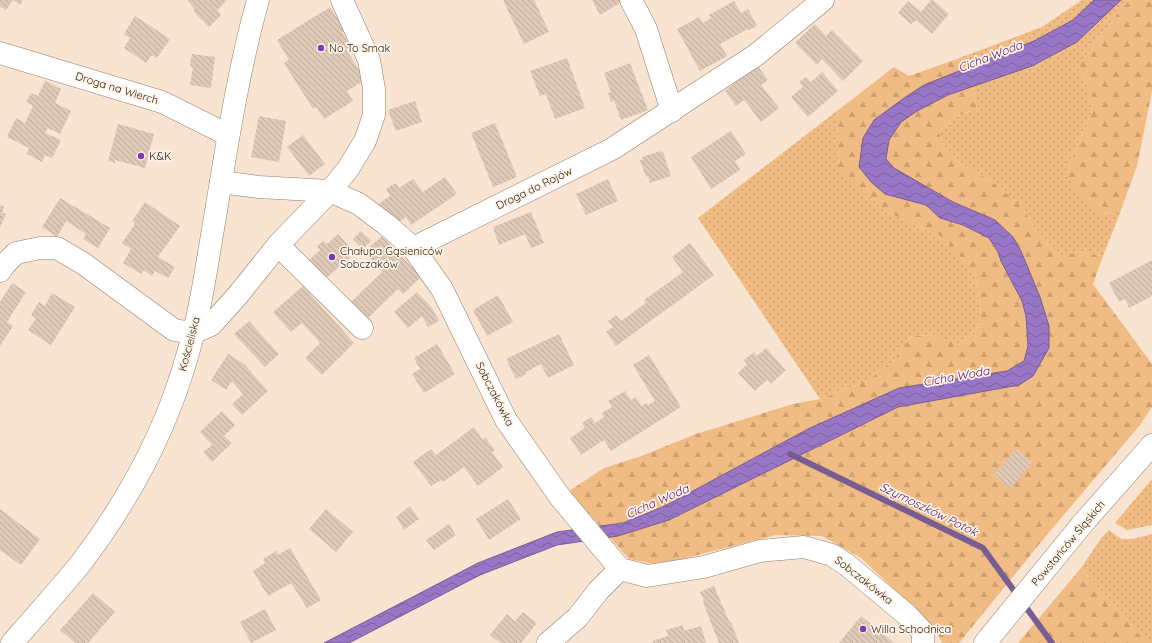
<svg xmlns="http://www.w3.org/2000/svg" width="1152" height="643" font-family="Quicksand,sans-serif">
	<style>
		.grass { fill: url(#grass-dots) }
		.forest { fill: url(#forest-firs) }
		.water { fill: url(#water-waves); stroke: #785d92 }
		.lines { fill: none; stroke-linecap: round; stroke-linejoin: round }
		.stream { stroke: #785d92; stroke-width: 6 }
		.building { fill: url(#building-back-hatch) }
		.minor-casing { stroke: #907e6c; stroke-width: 23 }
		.major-casing { stroke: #907e6c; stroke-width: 23 }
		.minor { stroke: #fff; stroke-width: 22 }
		.major { stroke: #fff; stroke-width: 22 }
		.poi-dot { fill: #793db3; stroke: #fff3e6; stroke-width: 1.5 }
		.labels { text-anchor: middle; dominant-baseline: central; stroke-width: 3.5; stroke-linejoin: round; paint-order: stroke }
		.poi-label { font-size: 11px; fill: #2a231c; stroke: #fff3e6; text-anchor: start }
		.street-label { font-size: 11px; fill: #2a231c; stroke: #fff3e6 }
		.water-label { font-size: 12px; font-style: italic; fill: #4c1978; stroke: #fff3e6 }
	</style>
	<defs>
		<pattern id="grass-dots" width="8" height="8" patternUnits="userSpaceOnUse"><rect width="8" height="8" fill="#f0bc84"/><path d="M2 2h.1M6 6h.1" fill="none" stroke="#cea171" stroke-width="1.8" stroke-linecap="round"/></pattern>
		<pattern id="forest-firs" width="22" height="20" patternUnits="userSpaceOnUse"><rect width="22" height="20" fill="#f0bc84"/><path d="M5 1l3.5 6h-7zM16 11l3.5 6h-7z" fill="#cea171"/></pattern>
		<pattern id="water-waves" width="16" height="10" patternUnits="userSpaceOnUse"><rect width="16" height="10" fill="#9976c5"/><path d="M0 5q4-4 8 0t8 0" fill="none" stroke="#7d609f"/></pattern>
		<pattern id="building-back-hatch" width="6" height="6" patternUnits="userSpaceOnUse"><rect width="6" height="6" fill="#ddc9b5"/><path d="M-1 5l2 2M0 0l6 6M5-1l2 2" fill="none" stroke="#beac9b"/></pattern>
	</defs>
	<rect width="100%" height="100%" fill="#f8e4d0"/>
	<g class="grass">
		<path d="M1082 0H1129L1105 29 1079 66 1090 92 1092 111 1066 172 1098 214 1120 213 1103 256 1078 252 1058 257 1039 235 1022 206 991 181 960 163 943 148 939 132 955 116 977 109 968 55 1042 27Z"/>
		<path d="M837 111 839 168 885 211 940 236 974 271 981 310 977 332 959 345 934 335 911 336 893 361 867 381 820 399 698 218Z"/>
		<path d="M1152 479V525L1127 530 1115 523Z"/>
		<path d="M1109 530 1121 539H1133L1152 534V643H1147L1081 568 1102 537Z"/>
	</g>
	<g class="forest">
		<path d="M1129 0H1152V91L1137 166 1120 213 1098 214 1082 200 1066 172 1092 111 1090 92 1079 66 1105 29Z"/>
		<path d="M968 55 977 109 955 116 939 132 943 148 960 163 991 181 1022 206 1039 235 1058 257 1078 252 1103 256 1093 284 1152 364V407L1140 425 1051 530 959 643H942L935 628 861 558 822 536 776 535 659 565 629 559 569 491 604 468 644 455 696 434 793 404 820 399 867 381 893 361 911 336 934 335 959 345 977 332 981 310 974 271 940 236 885 211 839 168 837 111 894 67 909 76Z"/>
		<path d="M1081 568 1147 643H1018Z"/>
	</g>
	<path class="water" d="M1094 0H1121L1077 42 1032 66 948 95 917 111 901 122 889 140 886 159 894 168 953 202 995 220 1013 237 1021 251 1040 297 1049 326V348L1033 376 1019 385 898 407 669 520 618 536 557 545 480 575 349 643H324L478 563 557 532 623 523 665 506 808 429 899 388 1007 371 1024 361 1028 346 1026 316 1022 301 1001 261 998 252 989 238 963 225 940 218 926 205 885 194 871 182 859 167 863 138 874 120 907 96 924 85 1034 41 1073 20Z"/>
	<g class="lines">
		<path class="stream" d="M790 454 983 548 1052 643"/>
	</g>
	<g class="building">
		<path d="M0 0H23L20 5 13 0 6 10 0 6Z"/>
		<path d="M187 0H227L217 10 221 15 209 27 193 11 195 9Z"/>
		<path d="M503 0H534L549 32 524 44Z"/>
		<path d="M592 0H625L600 15Z"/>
		<path d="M931 0H933L949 14 932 34 916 20 911 24 898 13 908 1 921 12Z"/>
		<path d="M734 1 741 13 748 9 757 26 749 30 748 29 720 44 727 56 700 71 677 29 699 17 703 23 711 18 709 15Z"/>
		<path d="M330 7 345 30 342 32 350 46 346 49 365 80 347 91 353 101 324 119 316 107 313 109 284 63 289 60 277 40Z"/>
		<path d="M135 16 170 39 157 58 152 55 146 63 124 48 130 38 124 34Z"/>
		<path d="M815 24 826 36 832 30 863 61 843 81 822 59 817 65 795 43Z"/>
		<path d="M192 54 215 57 211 88 190 85 193 67 190 66Z"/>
		<path d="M567 58 585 108 555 119 546 94 540 96 530 71Z"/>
		<path d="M630 63 648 110 621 120 614 100 611 102 608 93 611 92 604 73Z"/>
		<path d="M757 65 768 80 761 85 779 108 761 122 744 100 736 106 725 91 738 80 734 76Z"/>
		<path d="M822 72 838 91 808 117 791 97 803 87 799 82 806 77 811 82Z"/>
		<path d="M45 81 61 89 55 103 71 111 60 134 48 128 45 133 61 140 52 158 45 155 42 162 27 154 29 148 7 137 16 118 25 123 33 106 26 102 31 93 38 96Z"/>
		<path d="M415 101 422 122 396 131 388 110Z"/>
		<path d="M259 116 286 121 279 162 251 157Z"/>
		<path d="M495 123 517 177 493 187 471 133Z"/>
		<path d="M118 124 154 134 145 168 115 160V163L108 161Z"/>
		<path d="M731 131 746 154 735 161 740 170 711 189 691 157Z"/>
		<path d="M303 135 325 164 309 176 287 147Z"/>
		<path d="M660 151 661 153 663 152 671 176 650 183 648 176 646 177 640 160 643 159 642 157Z"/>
		<path d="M445 177 457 194 411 225 406 217 396 224 377 205 390 196 386 189 396 183 399 188 413 179 423 192Z"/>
		<path d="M608 179 618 201 586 215 576 194Z"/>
		<path d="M60 198 110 228 98 248 83 239 86 234 66 221 57 237 42 227Z"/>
		<path d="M145 202 180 226 158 257 175 267 168 278 155 271 152 276 144 270 141 274 123 263 131 249 122 243 135 224 132 221Z"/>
		<path d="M0 205 4 207 2 213 6 214 0 227Z"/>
		<path d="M531 212 544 243 531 248 525 234 499 245 493 227Z"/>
		<path d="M361 231 371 241 363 249 353 239Z"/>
		<path d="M338 234 355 253 325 279 309 260 320 250 317 246 323 241 327 244Z"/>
		<path d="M382 236 421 277 403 294 398 289 365 321 349 304 382 272 364 252Z"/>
		<path d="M690 243 714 275 616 346 606 332 613 327 608 321 616 315 621 321 646 303 644 300 683 272 672 257Z"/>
		<path d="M1152 260V296L1129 308 1125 299 1119 302 1109 283Z"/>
		<path d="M12 283 26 292 7 322 13 326 0 346V302Z"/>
		<path d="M303 286 354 343 322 375 305 358 320 343 302 323 291 332 273 312Z"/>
		<path d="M417 292 432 308 439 321 428 327 422 316 408 328 394 312Z"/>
		<path d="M52 293 75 307 51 345 28 330 36 318 31 315 39 302 45 306Z"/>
		<path d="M498 295 513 322 487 336 473 310Z"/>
		<path d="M249 321 279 354 265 367 234 334Z"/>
		<path d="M559 334 574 365 548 378 541 364 526 372V374L516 379 506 359Z"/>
		<path d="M437 344 455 374 424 393 412 374 420 369 414 358Z"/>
		<path d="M766 348 786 370 771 384 767 380 755 391 738 373 747 364 744 360 754 352 757 356Z"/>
		<path d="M228 354 244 364 268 391 242 415 232 404 243 394 232 381 226 390 211 380Z"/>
		<path d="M649 355 681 407 611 451 604 440 581 455 570 438 585 428 582 423 591 417 595 423 604 417 602 413 612 407 608 401 625 391 631 400 636 397 641 406 647 403 648 405 655 401 633 365Z"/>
		<path d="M222 411 235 425 224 436 232 443 212 462 203 452 212 445 200 432Z"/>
		<path d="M474 427 483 440 485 437 495 450 492 452 503 467 478 486 464 467 443 482 441 480 431 486 413 462 431 449 436 455Z"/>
		<path d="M1016 449 1032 463 1010 489 994 475Z"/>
		<path d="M508 499 521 519 489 540 476 519Z"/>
		<path d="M410 506 419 519 404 530 396 517Z"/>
		<path d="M0 509 40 539 21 565 0 550Z"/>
		<path d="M326 509 353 532 336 552 309 529Z"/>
		<path d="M449 524 456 535 434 550 426 540Z"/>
		<path d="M290 548 321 600 307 608 291 583 268 596 253 571 265 563 263 559 276 551 278 555Z"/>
		<path d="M714 586 730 623 731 622 739 643H719L703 602 704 601 700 592Z"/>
		<path d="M93 593 115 612 88 643H75L60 630Z"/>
		<path d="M265 609 276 630 251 643 240 622Z"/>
		<path d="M523 612 537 623 521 643H501L490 635 507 614 515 621Z"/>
		<path d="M861 616 892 641 894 643H839Z"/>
		<path d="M683 625 684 631 701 626 706 643H653L652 641 668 636 666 630Z"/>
	</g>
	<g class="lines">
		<defs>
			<g id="minor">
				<path d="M631 0 646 29 672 111"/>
				<path d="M0 53 162 102 228 135"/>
				<path d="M221 182 259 187 330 191 359 204 387 225 413 248 442 289 506 420 560 497 620 569 647 576 704 567 760 551 804 547 832 555 847 565 907 615 923 632V643"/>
				<path d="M278 245 362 328"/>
				<path d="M413 248 612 149 756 55 823 0"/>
				<path d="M0 271 5 264 16 253 40 248H57L84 264 174 330 193 333 211 325 238 295 278 245 330 191 348 169 365 141 374 115V89L369 60 342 0"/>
				<path d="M548 643 577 618 599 590 620 569"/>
				<path d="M985 643 1084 522 1152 445"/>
			</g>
			<path id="major" d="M12 643C35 617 59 590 81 563 129 500 167 429 188 353 200 313 206 270 213 229 226 152 237 75 258 0"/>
		</defs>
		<use href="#minor" class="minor-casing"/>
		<use href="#major" class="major-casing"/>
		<use href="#minor" class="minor"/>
		<use href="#major" class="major"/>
	</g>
	<g class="poi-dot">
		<circle cx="321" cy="48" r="4"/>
		<circle cx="141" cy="156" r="4"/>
		<circle cx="332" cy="257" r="4"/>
		<circle cx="863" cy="629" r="4"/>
	</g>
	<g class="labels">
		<g class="poi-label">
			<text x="329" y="48">No To Smak</text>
			<text x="149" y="156">K&amp;K</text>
			<text x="340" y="251">Chałupa Gąsieniców<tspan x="340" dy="13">Sobczaków</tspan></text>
			<text x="871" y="629">Willa Schodnica</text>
		</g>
		<g class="street-label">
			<text transform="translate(117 88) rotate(17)">Droga na Wierch</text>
			<text transform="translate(534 188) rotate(-26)">Droga do Rojów</text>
			<text transform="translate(189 344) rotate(-75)">Kościeliska</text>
			<text transform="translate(495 394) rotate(63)">Sobczakówka</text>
			<text transform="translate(1068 543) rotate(-50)">Powstańców Śląskich</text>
			<text transform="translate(864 580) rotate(38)">Sobczakówka</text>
		</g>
		<g class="water-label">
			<text transform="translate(990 56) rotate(-21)">Cicha Woda</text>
			<text transform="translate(956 376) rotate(-10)">Cicha Woda</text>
			<text transform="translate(657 501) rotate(-24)">Cicha Woda</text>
			<text transform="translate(929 509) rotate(26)">Szymoszków Potok</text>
		</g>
	</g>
</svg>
